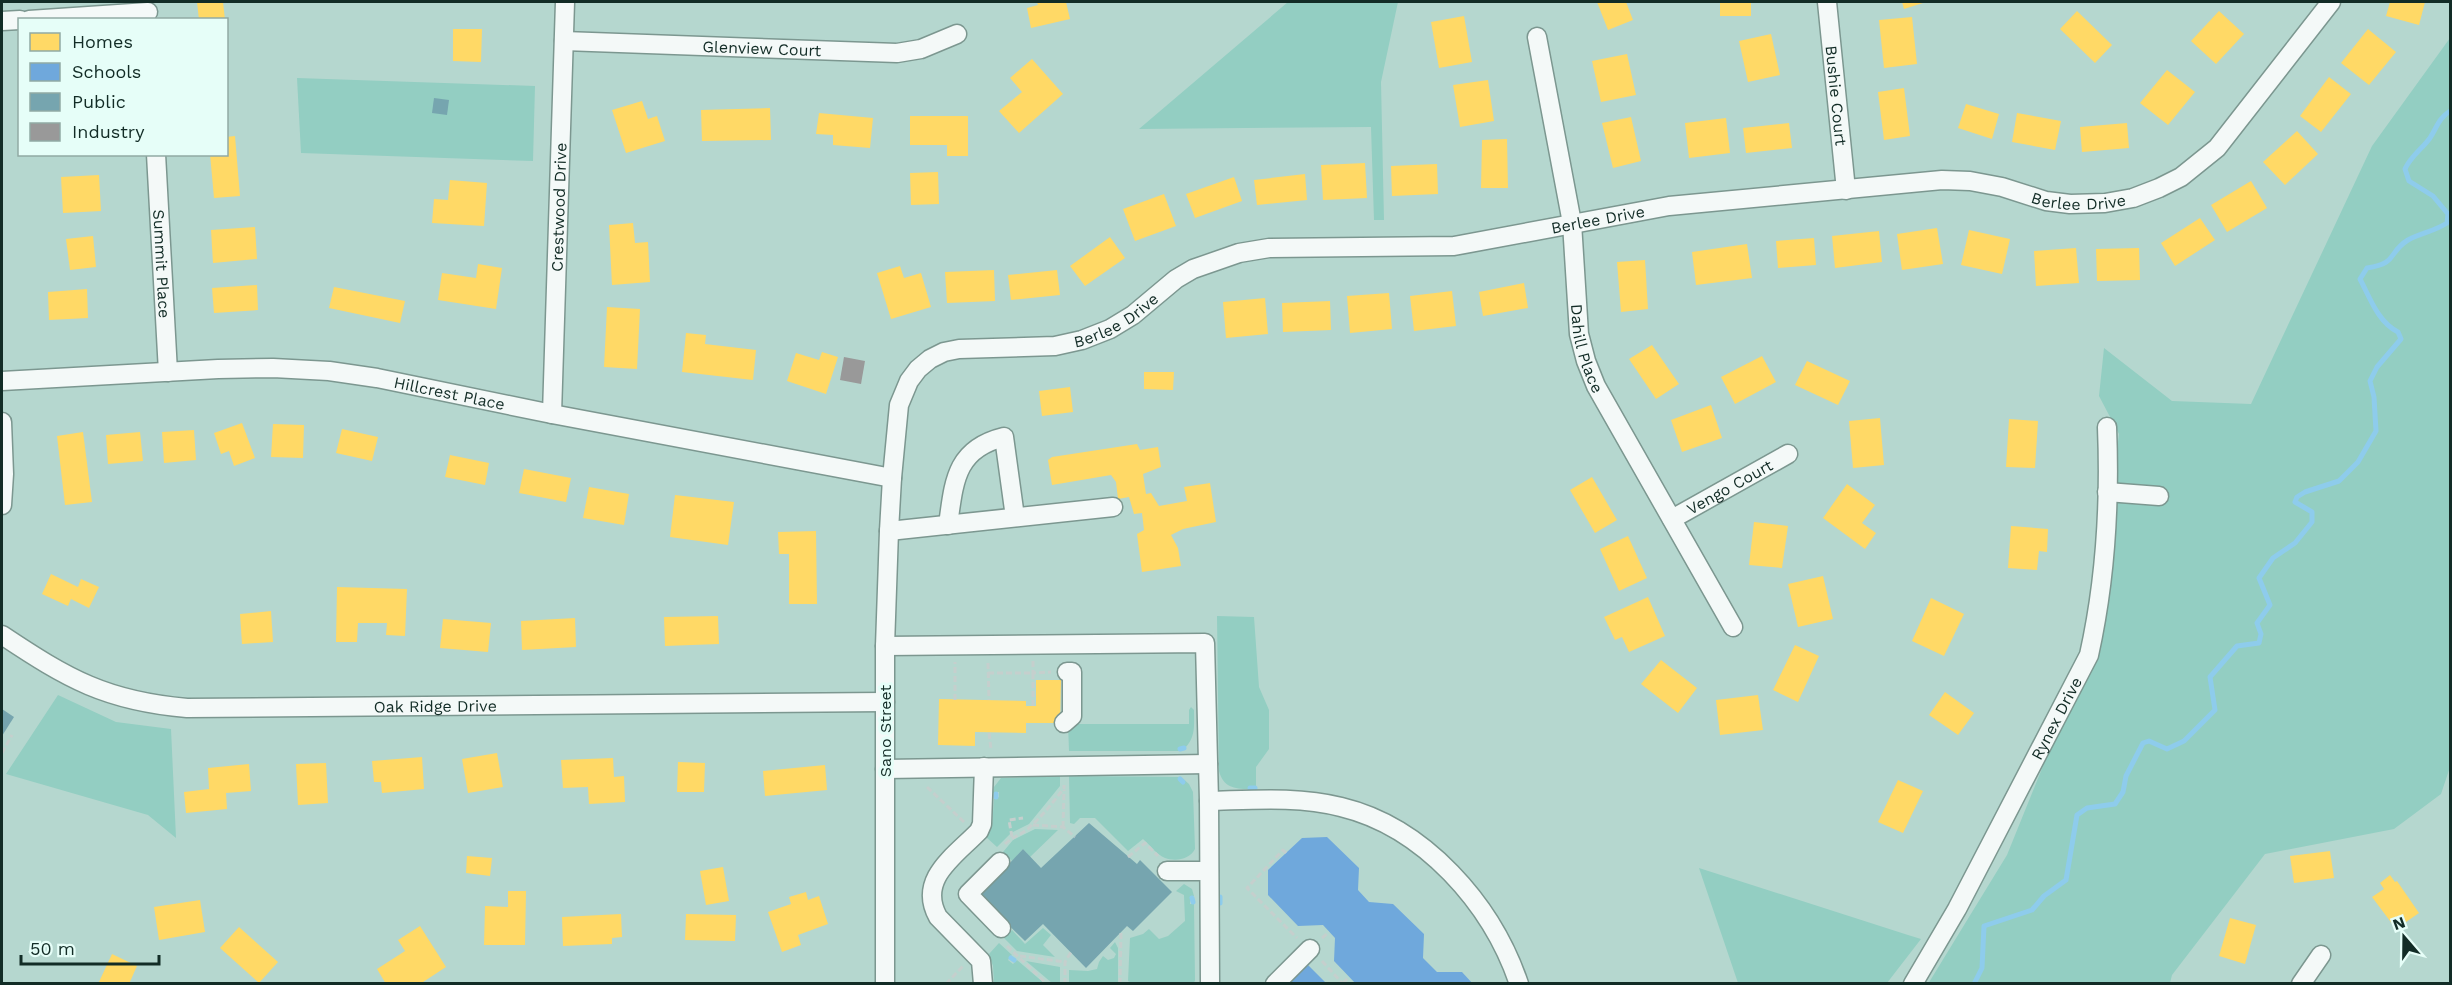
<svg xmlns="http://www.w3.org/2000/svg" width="2452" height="985" font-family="'Work Sans',sans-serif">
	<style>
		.green { fill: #93cec2 }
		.homes { fill: #ffd966 }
		.schools { fill: #6fa8dc }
		.public { fill: #76a5af }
		.industry { fill: #999 }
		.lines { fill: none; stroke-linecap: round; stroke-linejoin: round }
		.stream { stroke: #8eccec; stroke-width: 5 }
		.minor-casing { stroke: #7c9790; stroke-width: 21 }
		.path { stroke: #c5cfcd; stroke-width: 3; stroke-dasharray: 6 3; stroke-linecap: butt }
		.minor { stroke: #f4f9f8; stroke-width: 18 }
		.labels { text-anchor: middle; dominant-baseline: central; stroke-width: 6; stroke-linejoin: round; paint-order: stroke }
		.street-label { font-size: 16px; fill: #122c26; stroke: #e6fef8 }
	</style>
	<rect width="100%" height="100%" fill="#b5d7cf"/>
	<g class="green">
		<path d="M1288 2H1398L1381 82 1384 220H1374L1371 127 1139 129Z"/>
		<path d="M2450 38V767L2441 794 2394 829 2265 854 2172 975 2170 983 1928 984 2007 855 2092 645 2119 434 2099 396 2104 348 2172 401 2251 404 2372 146Z"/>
		<path d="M297 78 535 86 533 161 301 153Z"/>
		<path d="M1217 616 1254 617 1259 687 1269 710V749L1256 767V786H1249V789C1234 789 1223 787 1219 771Z"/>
		<path d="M58 695 116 722 171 729 176 838 148 815 6 774Z"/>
		<path d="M1191 707 1194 710C1194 725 1196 737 1185 748L1179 747V751H1069L1068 724H1189V710Z"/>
		<path d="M1060 776V786L1029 824 1011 833 997 847 986 837 992 827 994 799 999 797V792L993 793 994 787 1001 778Z"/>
		<path d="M1069 776 1181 777 1189 784 1193 792 1195 849C1190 859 1176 862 1165 858 1157 855 1150 845 1143 839L1128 851 1095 818H1080L1074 824 1070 823Z"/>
		<path d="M1035 829 1058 830 1030 857 1023 849 1012 861 1003 852 1013 840Z"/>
		<path d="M1699 868 1908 935 1921 939 1887 983H1738Z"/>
		<path d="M1184 884 1192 889 1194 896H1190V904H1194L1195 981 1192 984 1132 983 1128 981 1130 938 1143 934 1149 929 1159 939 1168 936 1185 921 1184 895 1176 891Z"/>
		<path d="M1043 928 1051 935 1043 945 1055 957 1017 951 1004 938 1012 930 1025 944Z"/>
		<path d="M1115 942 1118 948V983H1069V970L1088 971 1097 969 1099 962 1103 956 1108 960 1114 958 1116 954 1110 948Z"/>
		<path d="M999 943 1012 955 1008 960 1013 964 1017 960 1044 983H994L993 966 989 954Z"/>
		<path d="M1026 961 1060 967V983H1052Z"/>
	</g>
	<g class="homes">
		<path d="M197 2H223L225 20H199Z"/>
		<path d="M1037 2H1066L1070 19 1031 28 1027 8 1038 5Z"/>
		<path d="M1597 2H1626L1633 20 1608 30Z"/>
		<rect x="1720" y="2" width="31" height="14"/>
		<path d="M1902 2H1926L1904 9Z"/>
		<path d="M2390 2H2425L2419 25 2386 16Z"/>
		<path d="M2077 11 2112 45 2095 63 2060 29Z"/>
		<path d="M2219 11 2244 34 2216 64 2191 41Z"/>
		<path d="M1464 16 1472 62 1439 68 1431 22Z"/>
		<path d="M1912 17 1917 64 1884 68 1879 20Z"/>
		<path d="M453 29H482L481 62 453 61Z"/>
		<path d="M2368 29 2396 52 2369 85 2341 63Z"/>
		<path d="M1771 34 1780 75 1748 82 1739 41Z"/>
		<path d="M1627 54 1636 95 1601 102 1592 61Z"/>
		<path d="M1032 59 1063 94 1019 133 999 111 1022 92 1010 78Z"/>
		<path d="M2167 70 2195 92 2168 125 2140 103Z"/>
		<path d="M2329 77 2351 94 2321 132 2300 116Z"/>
		<path d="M1488 80 1494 121 1460 127 1453 85Z"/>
		<path d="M1904 88 1910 136 1884 140 1878 92Z"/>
		<path d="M642 101 648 119 657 116 665 141 626 153 612 110Z"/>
		<path d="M1966 104 1999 114 1992 139 1958 128Z"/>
		<path d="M770 108 771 140 702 141 701 110Z"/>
		<path d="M819 113 873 118 870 148 833 145V135L816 134Z"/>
		<path d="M2017 113 2061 121 2055 150 2012 142Z"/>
		<path d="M910 116H968V156H947V145H910Z"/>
		<path d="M1631 117 1641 161 1613 168 1602 123Z"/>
		<path d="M1726 118 1730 153 1689 158 1685 123Z"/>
		<path d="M1789 123 1792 148 1746 153 1743 128Z"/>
		<path d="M2127 123 2129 148 2082 152 2080 127Z"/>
		<path d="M2297 131 2318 154 2285 185 2263 162Z"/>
		<path d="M235 136 240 196 214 198 210 154H226V137Z"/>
		<path d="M1507 139 1508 188H1481L1482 140Z"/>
		<path d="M1365 163 1367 198 1323 200 1321 165Z"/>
		<path d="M1437 164 1438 194 1392 196 1391 166Z"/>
		<path d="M938 172 939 204 911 205 910 173Z"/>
		<path d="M1305 174 1307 200 1257 205 1254 180Z"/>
		<path d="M99 175 101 211 63 213 61 177Z"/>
		<path d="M1234 177 1242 201 1195 218 1186 194Z"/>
		<path d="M450 180 487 183 484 226 432 223 434 199 448 200Z"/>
		<path d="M2251 181 2267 208 2227 232 2211 205Z"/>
		<path d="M1164 194 1176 226 1135 241 1123 209Z"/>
		<path d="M2200 218 2215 240 2175 266 2161 243Z"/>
		<path d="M633 223 635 243 648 242 650 282 612 285 609 225Z"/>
		<path d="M255 227 257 259 213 263 211 230Z"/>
		<path d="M1937 228 1943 264 1902 270 1897 234Z"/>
		<path d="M1969 230 2010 239 2002 274 1961 265Z"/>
		<path d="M1879 231 1882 262 1835 268 1832 236Z"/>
		<path d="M93 236 96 267 70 270 66 239Z"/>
		<path d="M1110 237 1125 258 1085 286 1070 266Z"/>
		<path d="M1814 238 1816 265 1778 268 1776 241Z"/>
		<path d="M1747 244 1752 278 1696 285 1692 252Z"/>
		<path d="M2076 248 2079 283 2036 286 2034 251Z"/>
		<path d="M2139 248 2140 280 2097 281 2096 249Z"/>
		<path d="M1645 260 1648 309 1621 312 1617 262Z"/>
		<path d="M478 264 502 268 496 309 438 300 442 273 476 278Z"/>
		<path d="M900 266 904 278 921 273 931 307 891 319 877 273Z"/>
		<path d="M994 270 995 301 947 303 945 272Z"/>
		<path d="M1057 270 1060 295 1011 300 1008 275Z"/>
		<path d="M1524 283 1528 308 1483 316 1479 292Z"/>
		<path d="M257 285 258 310 214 313 212 288Z"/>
		<path d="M334 287 405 301 400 323 329 308Z"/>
		<path d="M87 289 88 318 49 320 48 292Z"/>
		<path d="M1452 291 1456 326 1414 331 1410 296Z"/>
		<path d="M1389 293 1392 329 1350 333 1347 296Z"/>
		<path d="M1265 298 1268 334 1226 338 1223 302Z"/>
		<path d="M1330 301 1331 330 1283 332 1282 303Z"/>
		<path d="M607 307 640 309 637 369 604 367Z"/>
		<path d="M686 333 706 335 705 344 756 350 753 380 682 372Z"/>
		<path d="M1652 345 1679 384 1656 399 1629 359Z"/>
		<path d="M822 352 838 357 826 394 787 381 796 353 819 360Z"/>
		<path d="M1762 356 1776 382 1735 404 1721 377Z"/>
		<path d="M1807 361 1850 381 1838 405 1795 385Z"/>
		<path d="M1144 372H1174L1173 390 1144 389Z"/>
		<path d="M1070 387 1073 412 1042 416 1039 391Z"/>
		<path d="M1711 405 1722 438 1682 452 1671 420Z"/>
		<path d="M1880 418 1884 465 1853 468 1849 421Z"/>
		<path d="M2009 419 2038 421 2035 468 2006 467Z"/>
		<path d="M242 423 255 458 234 466 229 451 221 454 214 433Z"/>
		<path d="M273 424 304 425 303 458 271 457Z"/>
		<path d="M342 429 378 437 372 461 336 453Z"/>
		<path d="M194 430 196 460 164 463 162 432Z"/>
		<path d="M83 432 92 502 65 505 57 436Z"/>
		<path d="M140 432 143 461 108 464 106 435Z"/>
		<path d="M1137 444 1140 450 1158 447 1161 467 1143 474 1146 494 1151 493 1159 506 1187 501 1184 487 1210 483 1216 522 1183 529 1171 535 1178 548 1181 566 1142 572 1137 534 1144 530 1142 513 1134 514 1129 497 1118 499 1116 482 1111 475 1052 485 1048 460 1052 457Z"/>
		<path d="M450 455 489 463 485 485 445 477Z"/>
		<path d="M524 469 571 478 566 502 519 493Z"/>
		<path d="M1592 477 1617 520 1595 533 1570 490Z"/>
		<path d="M1847 484 1875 505 1862 523 1876 533 1865 549 1823 518Z"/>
		<path d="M589 487 629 494 624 525 583 518Z"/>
		<path d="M675 495 734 502 728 545 670 537Z"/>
		<path d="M1754 522 1788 526 1782 568 1749 565Z"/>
		<path d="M2011 526 2048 529 2047 552 2039 551 2037 570 2008 568Z"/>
		<path d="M816 531 817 604H789V554H779L778 532Z"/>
		<path d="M1628 536 1647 578 1619 591 1600 549Z"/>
		<path d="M51 574 78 587 81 579 99 587 89 608 71 599 68 606 42 594Z"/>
		<path d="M1823 576 1833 619 1798 627 1788 584Z"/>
		<path d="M337 587 407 589 405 636 386 635 387 623H358L357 642H336Z"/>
		<path d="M1648 597 1665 636 1629 652 1622 637 1615 640 1604 617Z"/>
		<path d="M1931 598 1964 614 1944 656 1912 641Z"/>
		<path d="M271 611 273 642 242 644 240 614Z"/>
		<path d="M718 616 719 644 665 646 664 617Z"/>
		<path d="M575 618 576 647 522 650 521 621Z"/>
		<path d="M443 619 491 623 488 652 440 648Z"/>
		<path d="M1795 645 1819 656 1798 702 1773 690Z"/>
		<path d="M1661 660 1697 688 1678 713 1641 684Z"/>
		<path d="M1036 680H1061L1060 723H1026V733L975 732V746L938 745 939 699 1026 701V706H1036Z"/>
		<path d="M1945 692 1974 713 1958 735 1929 715Z"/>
		<path d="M1758 695 1763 730 1720 735 1716 700Z"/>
		<path d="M497 753 503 787 468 793 462 759Z"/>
		<path d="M422 757 424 789 382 793 381 782H374L372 761Z"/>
		<path d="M613 758 614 777 624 776 625 802 589 804 588 787 563 788 561 760Z"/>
		<path d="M678 762 705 763 704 792H677Z"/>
		<path d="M326 763 328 803 298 805 296 764Z"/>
		<path d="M249 764 251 791 226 793 227 809 186 813 184 792 209 789 208 768Z"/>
		<path d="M825 765 827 790 765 796 763 771Z"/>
		<path d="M1898 780 1923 791 1903 833 1878 822Z"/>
		<path d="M2330 851 2334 878 2294 883 2290 856Z"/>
		<path d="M467 856 492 858 490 876 466 873Z"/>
		<path d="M723 867 729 901 706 905 700 871Z"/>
		<path d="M2390 875 2395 882 2397 881 2419 913 2396 929 2372 897 2384 889 2380 883Z"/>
		<path d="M508 891H526L525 945H484L485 906 508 907Z"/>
		<path d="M806 892 808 900 819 896 828 924 798 935 801 945 782 952 768 912 791 904 789 897Z"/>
		<path d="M200 900 205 932 159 940 154 907Z"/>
		<path d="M621 914 622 937 612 938V944L563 946 562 917Z"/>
		<path d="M686 914 736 915 735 941 685 940Z"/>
		<path d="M2230 918 2256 925 2245 964 2219 956Z"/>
		<path d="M420 926 446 967 420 984H386L377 969 405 951 398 940Z"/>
		<path d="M239 927 278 962 259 983 220 948Z"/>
		<path d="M112 954 137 966 129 984H98Z"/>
	</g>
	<g class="schools">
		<path d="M1327 837 1359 868 1358 890 1369 902 1393 904 1424 934 1423 958 1437 972H1462L1473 984H1356L1334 961 1335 938 1323 925 1298 926 1268 895V870L1302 838Z"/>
		<path d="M1306 963 1327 984H1285Z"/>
	</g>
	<g class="public">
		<path d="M434 98 449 100 447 115 432 113Z"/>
		<path d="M2 709 14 717 2 736Z"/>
		<path d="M1089 823 1137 864 1140 860 1172 892 1133 931 1127 926 1086 968 1043 924 1025 941 979 896 1023 849 1041 868Z"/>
	</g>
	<path class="industry" d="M844 357 865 361 861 384 840 380Z"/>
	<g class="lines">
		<g class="stream">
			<path d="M1180 749 1184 748"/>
			<path d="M1180 779 1183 782"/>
			<path d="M1250 788H1255"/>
			<path d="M996 794V797"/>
			<path d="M1192 898 1193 902"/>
			<path d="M1220 903V897"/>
			<path d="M1011 958 1014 960"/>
			<path d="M1974 984 1982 968 1984 926 2032 910 2044 896 2066 880 2077 815 2087 808 2115 804 2123 792 2126 776 2143 743 2149 741 2167 749 2184 741 2215 710 2210 677 2237 646 2259 643 2261 634 2257 623 2270 605 2259 578 2273 558 2295 543 2312 522V512L2295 502 2297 497 2305 492 2339 481 2358 462 2376 431 2374 397 2370 381 2377 367 2401 339 2398 332C2378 322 2370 298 2360 279L2367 268C2399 263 2387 253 2408 240 2421 233 2435 231 2447 223L2448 214 2433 196 2409 181 2405 169C2411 156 2422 149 2430 138 2437 127 2439 118 2450 111"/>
		</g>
		<defs>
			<g id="minor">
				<path id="s1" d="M1827 2 1846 190"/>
				<path d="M29 20 148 12"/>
				<path d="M2 21 20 20"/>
				<path id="s2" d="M1537 37 1572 223 1579 334 1586 361 1596 386 1733 627"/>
				<path id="s3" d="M564 41 897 53 921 49 957 34"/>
				<path id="s4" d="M156 154 168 372"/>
				<path id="s5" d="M2 381 218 369 273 368 329 371 377 378 552 414 892 478"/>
				<path id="s6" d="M552 414 565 2"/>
				<path d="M2 422 4 474 2 505"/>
				<path d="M2107 492 2159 496"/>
				<path id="s7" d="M1672 519 1788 454"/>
				<path d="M948 525C954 482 955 449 1004 437L1015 517"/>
				<path d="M889 531 1113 507"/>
				<path id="s8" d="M2 635C68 679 106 701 187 708L885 702"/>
				<path d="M885 646 1205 643 1209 801C1252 800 1298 796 1341 807 1424 827 1492 904 1519 984"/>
				<path d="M1064 723 1072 716V672H1067"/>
				<path d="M885 769 1208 764"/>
				<path d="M1209 801 1210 984"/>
				<path d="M1000 862 968 894 1001 928"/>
				<path d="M1167 871H1209"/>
				<path id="s9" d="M885 984V646L889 531 892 478 899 405 909 381 918 369 930 359 944 352 959 349 1055 346 1082 340 1110 329 1133 315 1176 279 1193 269 1239 253 1269 248 1454 246 1669 206 1942 180 1970 181 2002 187 2046 201 2070 204 2105 203 2133 198 2159 188 2181 177 2217 148 2331 2"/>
				<path d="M983 984 981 961 938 917C917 879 955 856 979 831L982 824 984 767"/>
				<path d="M1275 984 1310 949"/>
				<path id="s10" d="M1913 984 1957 909 2089 655C2105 583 2110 501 2107 427"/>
				<path d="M2301 984 2321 955"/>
			</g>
		</defs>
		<use href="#minor" class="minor-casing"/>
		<g class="path">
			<path d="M1033 661V673L1051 672"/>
			<path d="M988 663 989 700"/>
			<path d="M988 673H1033V706"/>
			<path d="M955 700V662"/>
			<path d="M989 733 991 749"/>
			<path d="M2 753 12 735"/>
			<path d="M927 787 964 822"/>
			<path d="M1033 825 1063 827 1075 837"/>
			<path d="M1063 827 1064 790"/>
			<path d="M1012 837 1009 820 1023 818"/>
			<path d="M1005 844C1013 836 1024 834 1032 825 1044 814 1054 801 1064 788V785"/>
			<path d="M1286 853 1283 850 1247 888 1297 938"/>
			<path d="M1128 857 1145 843 1158 856"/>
			<path d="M1322 938 1329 932"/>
			<path d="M1007 946 1047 984"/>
			<path d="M1020 956 1065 962"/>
			<path d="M1322 961 1343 984"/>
			<path d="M1343 983 1349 977"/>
			<path d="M946 984 963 966"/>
			<path d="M1065 984V962L1071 952"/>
			<path d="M1120 984 1121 932"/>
		</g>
		<use href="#minor" class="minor"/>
	</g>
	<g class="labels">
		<g class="street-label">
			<text stroke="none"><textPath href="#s3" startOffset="198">Glenview Court</textPath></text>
			<text stroke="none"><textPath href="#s1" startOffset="94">Bushie Court</textPath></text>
			<text stroke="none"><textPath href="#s9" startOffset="1820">Berlee Drive</textPath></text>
			<text stroke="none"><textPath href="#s6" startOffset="207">Crestwood Drive</textPath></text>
			<text stroke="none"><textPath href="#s9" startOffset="1334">Berlee Drive</textPath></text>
			<text stroke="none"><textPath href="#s4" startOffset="110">Summit Place</textPath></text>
			<text stroke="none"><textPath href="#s9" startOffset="830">Berlee Drive</textPath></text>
			<text stroke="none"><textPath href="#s2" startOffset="316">Dahill Place</textPath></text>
			<text stroke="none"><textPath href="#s5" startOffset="450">Hillcrest Place</textPath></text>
			<text stroke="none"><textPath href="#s7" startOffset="66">Vengo Court</textPath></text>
			<text stroke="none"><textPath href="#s8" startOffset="450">Oak Ridge Drive</textPath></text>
			<text stroke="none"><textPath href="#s10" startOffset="302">Rynex Drive</textPath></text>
			<text transform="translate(885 731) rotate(-90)">Sano Street</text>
		</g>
	</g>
	<rect width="2452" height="985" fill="none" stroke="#122c26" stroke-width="6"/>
	<rect x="18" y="18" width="210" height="138" fill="#e6fef8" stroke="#91aaa4" stroke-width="1.5"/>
	<rect x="30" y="33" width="30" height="18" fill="#ffd966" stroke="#91aaa4" stroke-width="1.5"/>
	<text x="72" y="48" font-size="18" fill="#122c26">Homes</text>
	<rect x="30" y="63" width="30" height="18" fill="#6fa8dc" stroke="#91aaa4" stroke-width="1.5"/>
	<text x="72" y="78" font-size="18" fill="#122c26">Schools</text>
	<rect x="30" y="93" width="30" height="18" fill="#76a5af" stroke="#91aaa4" stroke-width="1.5"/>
	<text x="72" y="108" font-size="18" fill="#122c26">Public</text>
	<rect x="30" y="123" width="30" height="18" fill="#999999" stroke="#91aaa4" stroke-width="1.5"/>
	<text x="72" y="138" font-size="18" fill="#122c26">Industry</text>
	<g transform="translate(2404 937) rotate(340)" stroke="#e6fef8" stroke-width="4.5" paint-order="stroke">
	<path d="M0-4.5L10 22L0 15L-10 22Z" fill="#122c26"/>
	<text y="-9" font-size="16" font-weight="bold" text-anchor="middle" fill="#122c26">N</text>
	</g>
	<path d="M21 955v9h138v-9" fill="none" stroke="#122c26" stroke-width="3"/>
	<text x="30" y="955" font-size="18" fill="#122c26" stroke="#e6fef8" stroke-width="4.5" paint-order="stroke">50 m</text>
</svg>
